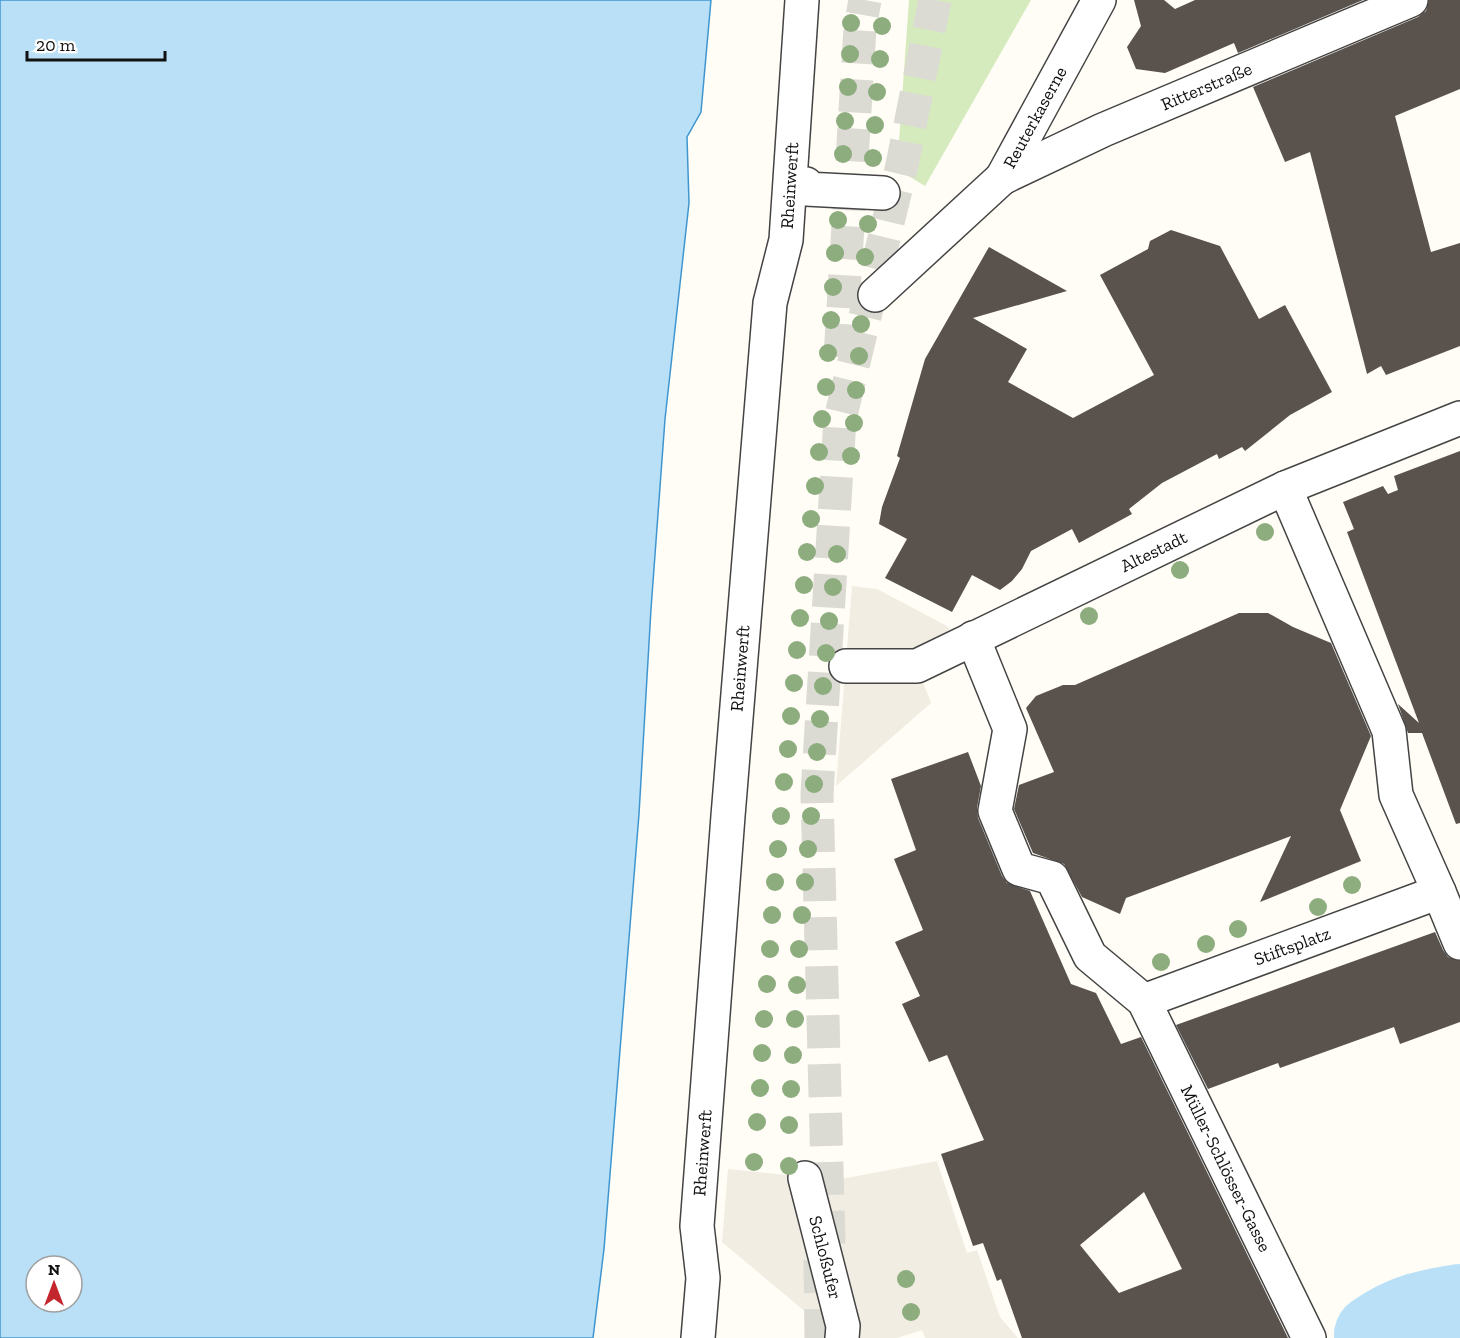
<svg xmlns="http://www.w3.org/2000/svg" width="1460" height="1338" font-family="'Zilla Slab',serif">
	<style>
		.green { fill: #d5ebbd }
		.plaza { fill: #f1ede2 }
		.water { fill: #b9e0f7; stroke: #3f96cf; stroke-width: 1.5; fill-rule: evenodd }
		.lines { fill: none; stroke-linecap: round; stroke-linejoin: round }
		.river { stroke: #b9e0f7; stroke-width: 82 }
		.building { fill: #5a524d; fill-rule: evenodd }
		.trunk-tunnel { stroke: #dbdad3; stroke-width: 33; stroke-dasharray: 33 16; stroke-linecap: butt }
		.pedestrian-casing { stroke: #444; stroke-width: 36 }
		.minor-casing { stroke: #444; stroke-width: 36 }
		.pedestrian { stroke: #fff; stroke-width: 33 }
		.minor { stroke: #fff; stroke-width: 33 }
		.tree { fill: #8dad7f }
		.labels { text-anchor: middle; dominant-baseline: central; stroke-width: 6; stroke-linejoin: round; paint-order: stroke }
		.street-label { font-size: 18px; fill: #111; stroke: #fff }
	</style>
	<rect width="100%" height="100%" fill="#fffdf5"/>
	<path class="green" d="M909 0H1031L925 186 897 169Z"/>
	<g class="plaza">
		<path d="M852 586 877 589 947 626 960 644 917 666 931 703 836 786Z"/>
		<path d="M937 1161 967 1253 977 1250 1000 1317 1018 1338H925L922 1330 897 1338H805L807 1313 722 1242 728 1169 836 1180Z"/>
	</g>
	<g class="water">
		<path d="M0 0H711L701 112 687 137 689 203 665 419 651 609 639 814 604 1249 593 1338H0ZM36 1266H72V1302H36Z"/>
		<path d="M1460 1282V1316C1436 1319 1416 1322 1396 1335L1374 1309C1399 1290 1429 1285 1460 1282Z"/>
	</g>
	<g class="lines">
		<path class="river" d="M1375 1335C1405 1314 1425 1311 1460 1305"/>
	</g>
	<g class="building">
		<path d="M1134 0H1164L1175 9 1195 0H1363L1238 53 1234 43 1165 73 1136 69 1127 47 1141 26Z"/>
		<path d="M1429 0H1460V89L1395 116 1431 252 1460 243V346L1386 375 1381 366 1367 374 1310 152 1285 162 1253 87 1418 17 1426 11Z"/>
		<path d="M1171 230 1220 246 1259 319 1285 305 1332 392 1290 415 1245 451 1242 447 1219 459 1217 454 1162 483 1129 509 1132 514 1079 543 1072 529 1031 551 1022 569 1012 581 1000 590 972 575 952 612 885 578 907 539 879 524 882 507 900 458 897 456 925 359 989 247 1067 291 973 318 1027 349 1008 382 1073 418 1154 375 1100 275 1148 249 1150 241Z"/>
		<path d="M1460 451V823L1456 824 1422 733H1408L1398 704 1419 723 1347 532 1354 529 1343 502 1383 486 1388 494 1398 490 1394 476Z"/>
		<path d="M1239 613H1268L1293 627 1331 643 1371 736 1340 810 1361 861 1260 902 1291 836 1126 898 1120 914 1082 897 1064 864 1033 853 1014 809 1019 785 1054 772 1026 708 1036 696 1063 685H1075Z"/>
		<path d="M968 752 981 786 977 808 978 818 1002 876 1007 883 1030 891 1071 984 1096 993 1121 1044 1141 1037 1288 1338H1022L1001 1279 997 1281 983 1243 973 1246 941 1154 984 1140 947 1055 929 1062 902 1004 920 996 895 942 923 930 894 859 916 850 891 779ZM1144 1192 1182 1269 1119 1293 1080 1245Z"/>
		<path d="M1435 932 1443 950 1448 957 1460 961V1022L1400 1044 1394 1027 1280 1068 1278 1063 1208 1089 1176 1025Z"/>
	</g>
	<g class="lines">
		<g class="trunk-tunnel">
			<path d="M840 357 860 28 865 0"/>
			<path d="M829 1244 817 794 840 419 902 165 935 0"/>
			<path d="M820 1260 821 1338"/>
		</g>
		<defs>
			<g id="pedestrian">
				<path d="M806 184V189L883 193"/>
				<path d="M875 295 1002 178"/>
				<path id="s1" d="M973 638 1010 729 995 811 1019 869 1052 878 1090 956 1144 1001 1309 1338"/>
				<path id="s2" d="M846 666H917L1285 488 1460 418"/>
				<path d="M1439 892 1460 943"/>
				<path id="s3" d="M1144 1001 1439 892 1396 795 1389 731 1285 488"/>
				<path id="s4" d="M805 1178 843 1326 842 1338"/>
				<path id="s5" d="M698 1338 703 1278 697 1226 728 816 770 303 786 240 802 0"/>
			</g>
			<g id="minor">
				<path id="s6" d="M1002 178 1103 130 1411 0"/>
				<path id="s7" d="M1002 178 1099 0"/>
			</g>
		</defs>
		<use href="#pedestrian" class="pedestrian-casing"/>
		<use href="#minor" class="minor-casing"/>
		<use href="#pedestrian" class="pedestrian"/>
		<use href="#minor" class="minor"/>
	</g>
	<g class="tree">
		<circle cx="851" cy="23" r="9"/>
		<circle cx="882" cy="26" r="9"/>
		<circle cx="850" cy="54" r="9"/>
		<circle cx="880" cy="59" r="9"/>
		<circle cx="848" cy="87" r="9"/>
		<circle cx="877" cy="92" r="9"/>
		<circle cx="845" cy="121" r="9"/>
		<circle cx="875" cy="125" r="9"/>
		<circle cx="843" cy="154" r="9"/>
		<circle cx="873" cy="158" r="9"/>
		<circle cx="838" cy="220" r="9"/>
		<circle cx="868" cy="224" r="9"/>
		<circle cx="835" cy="253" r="9"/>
		<circle cx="865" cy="257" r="9"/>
		<circle cx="833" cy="287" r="9"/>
		<circle cx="831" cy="320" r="9"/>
		<circle cx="861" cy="324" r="9"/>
		<circle cx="828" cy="353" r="9"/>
		<circle cx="859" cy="356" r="9"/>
		<circle cx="826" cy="387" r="9"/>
		<circle cx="856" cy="390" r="9"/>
		<circle cx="822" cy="419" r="9"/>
		<circle cx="854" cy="423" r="9"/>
		<circle cx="819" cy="452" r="9"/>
		<circle cx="851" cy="456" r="9"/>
		<circle cx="815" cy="486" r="9"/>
		<circle cx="811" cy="519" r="9"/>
		<circle cx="1265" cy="532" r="9"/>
		<circle cx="807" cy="552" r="9"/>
		<circle cx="837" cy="554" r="9"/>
		<circle cx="1180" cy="570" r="9"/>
		<circle cx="804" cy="585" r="9"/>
		<circle cx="833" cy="587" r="9"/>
		<circle cx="1089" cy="616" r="9"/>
		<circle cx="800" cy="618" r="9"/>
		<circle cx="829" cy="621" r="9"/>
		<circle cx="797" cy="650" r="9"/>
		<circle cx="826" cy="653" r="9"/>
		<circle cx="794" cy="683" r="9"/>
		<circle cx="823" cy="686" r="9"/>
		<circle cx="791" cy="716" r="9"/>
		<circle cx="820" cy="719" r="9"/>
		<circle cx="788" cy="749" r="9"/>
		<circle cx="817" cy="752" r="9"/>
		<circle cx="784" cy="782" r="9"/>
		<circle cx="814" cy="784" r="9"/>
		<circle cx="781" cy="816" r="9"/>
		<circle cx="811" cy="816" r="9"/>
		<circle cx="778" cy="849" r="9"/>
		<circle cx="808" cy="849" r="9"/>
		<circle cx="775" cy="882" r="9"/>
		<circle cx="805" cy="882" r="9"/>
		<circle cx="1352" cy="885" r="9"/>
		<circle cx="1318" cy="907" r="9"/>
		<circle cx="772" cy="915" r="9"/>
		<circle cx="802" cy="915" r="9"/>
		<circle cx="1238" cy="929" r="9"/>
		<circle cx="1206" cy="944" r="9"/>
		<circle cx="770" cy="949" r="9"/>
		<circle cx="799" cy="949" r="9"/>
		<circle cx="1161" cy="962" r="9"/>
		<circle cx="767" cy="984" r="9"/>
		<circle cx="797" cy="985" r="9"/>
		<circle cx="764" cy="1019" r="9"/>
		<circle cx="795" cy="1019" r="9"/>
		<circle cx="762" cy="1053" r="9"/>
		<circle cx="793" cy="1055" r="9"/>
		<circle cx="760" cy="1088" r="9"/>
		<circle cx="791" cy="1089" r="9"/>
		<circle cx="757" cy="1122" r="9"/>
		<circle cx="789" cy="1125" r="9"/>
		<circle cx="754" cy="1162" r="9"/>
		<circle cx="789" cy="1166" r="9"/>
		<circle cx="906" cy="1279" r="9"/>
		<circle cx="911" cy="1312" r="9"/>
	</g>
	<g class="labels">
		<g class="street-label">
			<text stroke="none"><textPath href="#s6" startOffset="224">Ritterstraße</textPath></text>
			<text stroke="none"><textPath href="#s7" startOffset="69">Reuterkaserne</textPath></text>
			<text stroke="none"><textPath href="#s5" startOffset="1158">Rheinwerft</textPath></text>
			<text stroke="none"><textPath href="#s2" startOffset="334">Altestadt</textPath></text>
			<text stroke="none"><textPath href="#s5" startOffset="672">Rheinwerft</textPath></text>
			<text stroke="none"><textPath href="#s3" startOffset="158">Stiftsplatz</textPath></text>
			<text stroke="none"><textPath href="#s5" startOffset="186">Rheinwerft</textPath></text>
			<text stroke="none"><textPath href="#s1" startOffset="622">Müller-Schlösser-Gasse</textPath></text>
			<text stroke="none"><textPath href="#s4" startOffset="82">Schloßufer</textPath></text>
		</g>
	</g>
	<g transform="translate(54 1284)"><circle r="28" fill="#ffffff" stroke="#a0a0a0" stroke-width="1.5"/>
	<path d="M0-4.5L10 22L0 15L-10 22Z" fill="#c4262e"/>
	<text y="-9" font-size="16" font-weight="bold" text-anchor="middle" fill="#111111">N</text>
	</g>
	<path d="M27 51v9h138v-9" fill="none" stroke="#111111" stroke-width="3"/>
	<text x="36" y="51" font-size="18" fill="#111111" stroke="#ffffff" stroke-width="4.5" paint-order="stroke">20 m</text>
</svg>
